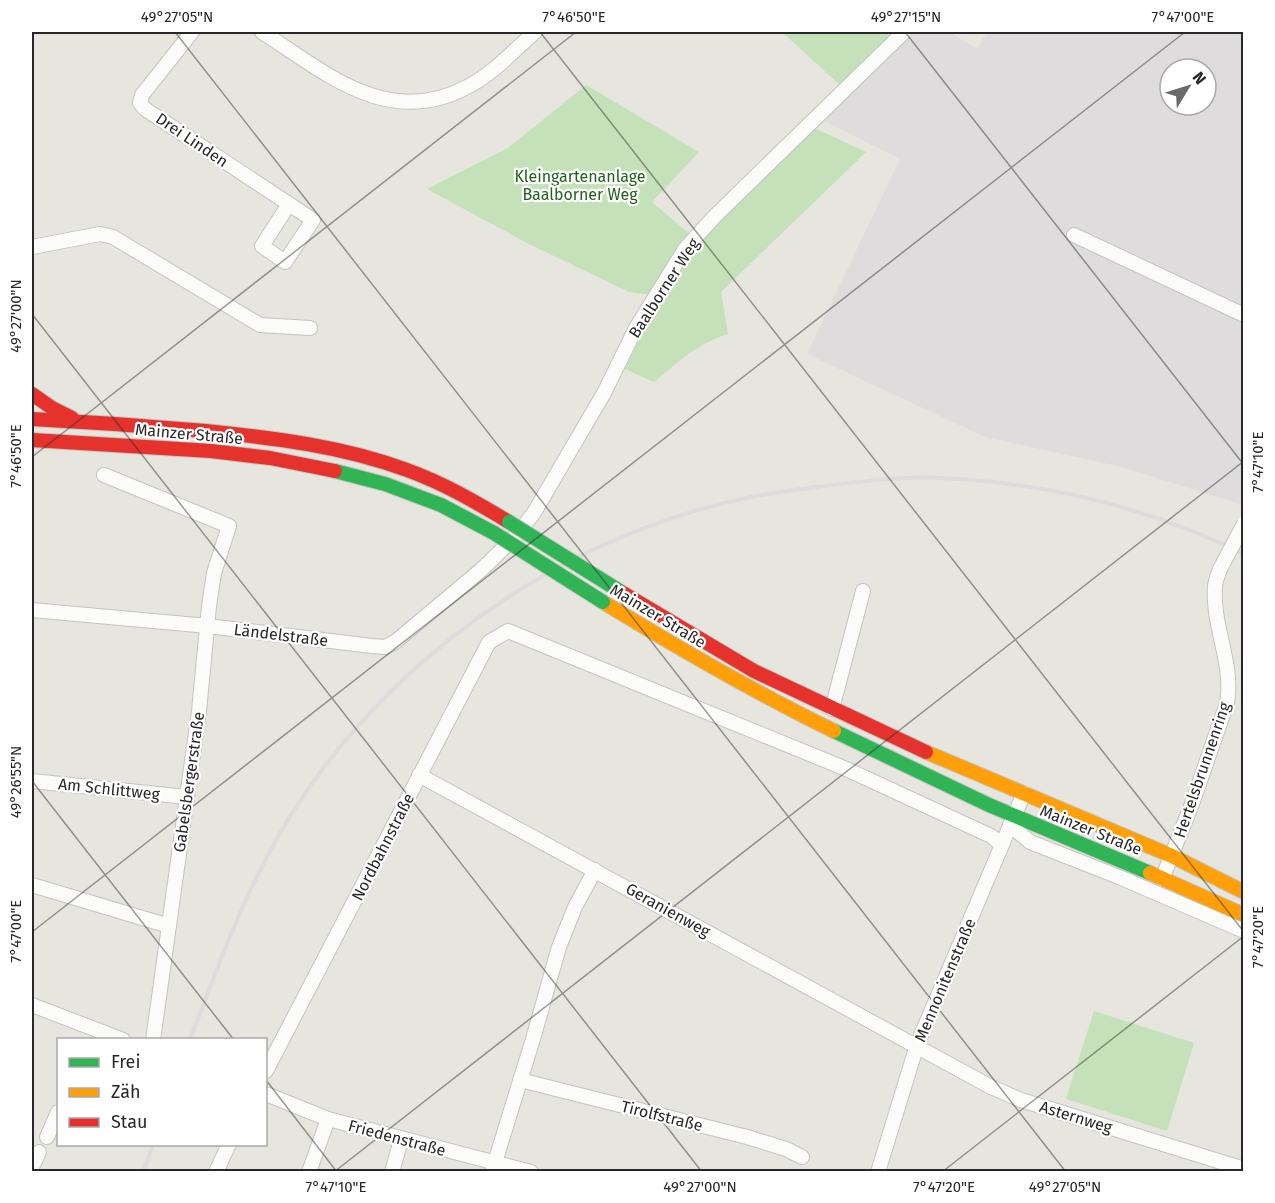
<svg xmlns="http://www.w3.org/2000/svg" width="1275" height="1203" font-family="'Fira Sans',sans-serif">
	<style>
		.industrial { fill: #dedcdd; fill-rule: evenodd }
		.green { fill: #c4e1b9 }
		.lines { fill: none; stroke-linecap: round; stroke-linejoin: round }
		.street-casing { stroke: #c4c4c3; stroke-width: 16 }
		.fast-casing { stroke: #c4c4c3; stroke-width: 16 }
		.slow-casing { stroke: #c4c4c3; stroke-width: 16 }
		.jam-casing { stroke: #c4c4c3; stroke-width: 16 }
		.street { stroke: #fbfbfa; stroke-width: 14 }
		.fast { stroke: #30b455; stroke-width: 14 }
		.slow { stroke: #ff9f0a; stroke-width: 14 }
		.jam { stroke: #e5322d; stroke-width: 14 }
		.rail { stroke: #dddcdd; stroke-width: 4 }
		.street-bridge-casing { stroke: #c4c4c3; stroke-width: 16; stroke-linecap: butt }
		.fast-bridge-casing { stroke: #c4c4c3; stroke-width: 16; stroke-linecap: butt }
		.street-bridge { stroke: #fbfbfa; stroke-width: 14 }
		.fast-bridge { stroke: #30b455; stroke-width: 14 }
		.ticks { fill: none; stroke: #282828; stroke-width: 1.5; stroke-opacity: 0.45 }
		.labels { text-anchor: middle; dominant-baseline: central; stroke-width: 4.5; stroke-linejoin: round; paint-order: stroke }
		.street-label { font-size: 16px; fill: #282828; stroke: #fff }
		.park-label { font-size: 16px; fill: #23601e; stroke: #fff }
		.neatline { fill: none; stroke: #282828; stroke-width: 2 }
		.ticks-label { font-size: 15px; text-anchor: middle; fill: #282828 }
	</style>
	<rect width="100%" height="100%" fill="#e6e5de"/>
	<path class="industrial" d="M911 32H949L977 49 987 32H1243V505L1122 467 985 437 807 354 900 159 819 118ZM1170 69H1206V105H1170Z"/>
	<g class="green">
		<path d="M782 32H898L841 86Z"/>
		<path d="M586 85 699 152 652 202 691 235 652 295 629 292 527 243 427 189 508 148Z"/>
		<path d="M812 127 866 152 721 292 728 334C698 343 677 363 654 382L625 369C648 323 669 272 703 233 736 197 776 162 812 127Z"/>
		<path d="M1094 1011 1194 1043 1167 1131 1066 1099Z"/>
	</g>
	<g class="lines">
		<defs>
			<g id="street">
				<path d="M192 32 142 95 140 103 145 109 289 204 313 220 285 262 262 246 289 204"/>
				<path d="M262 32C326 73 388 129 467 87 493 74 513 51 535 32"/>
				<path d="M1074 235 1244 315"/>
				<path d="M32 247 100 234 113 237 260 325 310 328"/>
				<path d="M104 475 229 526 214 573 209 606 199 711 153 1040"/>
				<path d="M32 610 208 626 372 646 385 647 395 642 481 570 518 534 535 511 604 393 636 328 685 249 715 216 904 32"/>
				<path d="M832 709 863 591"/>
				<path d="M419 775 991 1087 1021 1100 1244 1169"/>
				<path d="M32 781 187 797"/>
				<path d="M1010 825 1030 842 1119 877 1244 931"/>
				<path d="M1162 879 1192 804 1227 703C1234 664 1212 626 1215 587 1215 581 1218 575 1220 569"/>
				<path d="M32 885 169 926"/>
				<path d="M32 1005 123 1040"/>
				<path d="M266 1071C341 929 414 785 489 642L508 631 844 768 991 836 1001 844"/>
				<path d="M520 1080 747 1137 786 1149 802 1157"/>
				<path d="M266 1094 328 1119 531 1172"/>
				<path d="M47 1137 58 1112"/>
				<path d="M32 1167 39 1152"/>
				<path d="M216 1172 229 1144"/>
				<path d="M309 1172 328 1119"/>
				<path d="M392 1172 401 1140"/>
				<path d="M492 1172 533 1039 559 947 575 907 595 870"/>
				<path d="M878 1172 917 1045 1024 793"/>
			</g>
			<g id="fast">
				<path d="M335 471 385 484 441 505 494 533"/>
				<path d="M834 731 989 805 1150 873"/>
			</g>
			<g id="slow">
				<path d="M603 602C678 648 754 692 834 731"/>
				<path d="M926 752 1172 856 1244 892"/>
				<path d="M1150 873 1244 915"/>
			</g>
			<g id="jam">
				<path d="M32 394 52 408 72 418"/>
				<path d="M32 419C90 422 148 426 206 431 274 438 342 446 407 470 443 483 476 502 509 522"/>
				<path d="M32 440 211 451 270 458 335 471"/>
				<path d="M618 590 754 671 926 752"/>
			</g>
		</defs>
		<use href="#street" class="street-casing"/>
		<use href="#fast" class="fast-casing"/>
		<use href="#slow" class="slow-casing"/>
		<use href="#jam" class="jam-casing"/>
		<use href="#street" class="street"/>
		<use href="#fast" class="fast"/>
		<use href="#slow" class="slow"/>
		<use href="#jam" class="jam"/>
		<g class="rail">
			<path d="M190 1040C226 943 261 848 325 766 430 629 587 529 756 496 776 492 796 490 816 487 855 482 903 476 942 478 1046 483 1150 508 1244 554"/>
			<path d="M143 1172 153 1144"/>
		</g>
		<defs>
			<path id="street-bridge" d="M1220 569 1244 524"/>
			<g id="fast-bridge">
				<path d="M509 522 618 590"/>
				<path d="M494 533 603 602"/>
			</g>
		</defs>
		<use href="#street-bridge" class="street-bridge-casing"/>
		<use href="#fast-bridge" class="fast-bridge-casing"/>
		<use href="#street-bridge" class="street-bridge"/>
		<use href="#fast-bridge" class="fast-bridge"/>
	</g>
	<path class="ticks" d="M175 32 1066 1172M540 32 1244 932M905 32 1244 465M32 314 702 1172M32 457 576 32M32 781 234 1040M32 932 1185 32M266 1080 337 1172M334 1172 1244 461M942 1172 1244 936"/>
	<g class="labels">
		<g class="street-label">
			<text transform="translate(192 140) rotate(34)">Drei Linden</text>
			<text transform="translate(664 288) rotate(-57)">Baalborner Weg</text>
			<text transform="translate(189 434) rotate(5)">Mainzer Straße</text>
			<text transform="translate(658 616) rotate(31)">Mainzer Straße</text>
			<text transform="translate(281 635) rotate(7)">Ländelstraße</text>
			<text transform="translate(1202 770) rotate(-71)">Hertelsbrunnenring</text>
			<text transform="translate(189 782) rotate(-82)">Gabelsbergerstraße</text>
			<text transform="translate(109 789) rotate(6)">Am Schlittweg</text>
			<text transform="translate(1091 830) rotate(22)">Mainzer Straße</text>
			<text transform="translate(383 847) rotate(-63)">Nordbahnstraße</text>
			<text transform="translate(668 910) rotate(29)">Geranienweg</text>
			<text transform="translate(945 980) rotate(-67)">Mennonitenstraße</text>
			<text transform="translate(662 1116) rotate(14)">Tirolfstraße</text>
			<text transform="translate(1076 1117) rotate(17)">Asternweg</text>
			<text transform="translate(397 1138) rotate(15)">Friedenstraße</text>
		</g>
		<g class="park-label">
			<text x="580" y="176">Kleingartenanlage<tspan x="580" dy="18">Baalborner Weg</tspan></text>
		</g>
	</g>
	<rect width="1275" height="1203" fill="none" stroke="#ffffff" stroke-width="66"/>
	<rect x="57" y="1038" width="210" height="108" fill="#ffffff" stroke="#a9a9a9" stroke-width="1.5"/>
	<rect x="69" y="1058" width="30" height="9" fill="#30b455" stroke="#a9a9a9" stroke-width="1.5"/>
	<text x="111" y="1068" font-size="18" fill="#282828">Frei</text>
	<rect x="69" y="1088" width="30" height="9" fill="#ff9f0a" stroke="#a9a9a9" stroke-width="1.5"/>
	<text x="111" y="1098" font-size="18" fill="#282828">Zäh</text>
	<rect x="69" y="1118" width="30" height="9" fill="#e5322d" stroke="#a9a9a9" stroke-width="1.5"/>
	<text x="111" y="1128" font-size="18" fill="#282828">Stau</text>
	<g transform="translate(1188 87) rotate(52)"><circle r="28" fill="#ffffff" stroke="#a9a9a9" stroke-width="1.5"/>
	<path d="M0-4.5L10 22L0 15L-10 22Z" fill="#6a6a68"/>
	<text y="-9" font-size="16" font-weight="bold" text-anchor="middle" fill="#282828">N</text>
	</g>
	<rect x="33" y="33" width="1209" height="1137" class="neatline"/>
	<g class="ticks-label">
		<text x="177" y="22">49°27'05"N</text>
		<text x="574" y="22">7°46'50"E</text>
		<text x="906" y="22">49°27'15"N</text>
		<text x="1183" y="22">7°47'00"E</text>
		<text transform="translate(16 316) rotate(-90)" y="5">49°27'00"N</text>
		<text transform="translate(16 456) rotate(-90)" y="5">7°46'50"E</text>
		<text transform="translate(1258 462) rotate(-90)" y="5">7°47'10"E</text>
		<text transform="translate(16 782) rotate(-90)" y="5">49°26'55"N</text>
		<text transform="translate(16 931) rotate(-90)" y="5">7°47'00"E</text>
		<text transform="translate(1258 937) rotate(-90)" y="5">7°47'20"E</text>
		<text x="336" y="1192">7°47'10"E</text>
		<text x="700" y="1192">49°27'00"N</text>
		<text x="944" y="1192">7°47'20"E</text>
		<text x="1065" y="1192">49°27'05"N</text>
	</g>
</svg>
